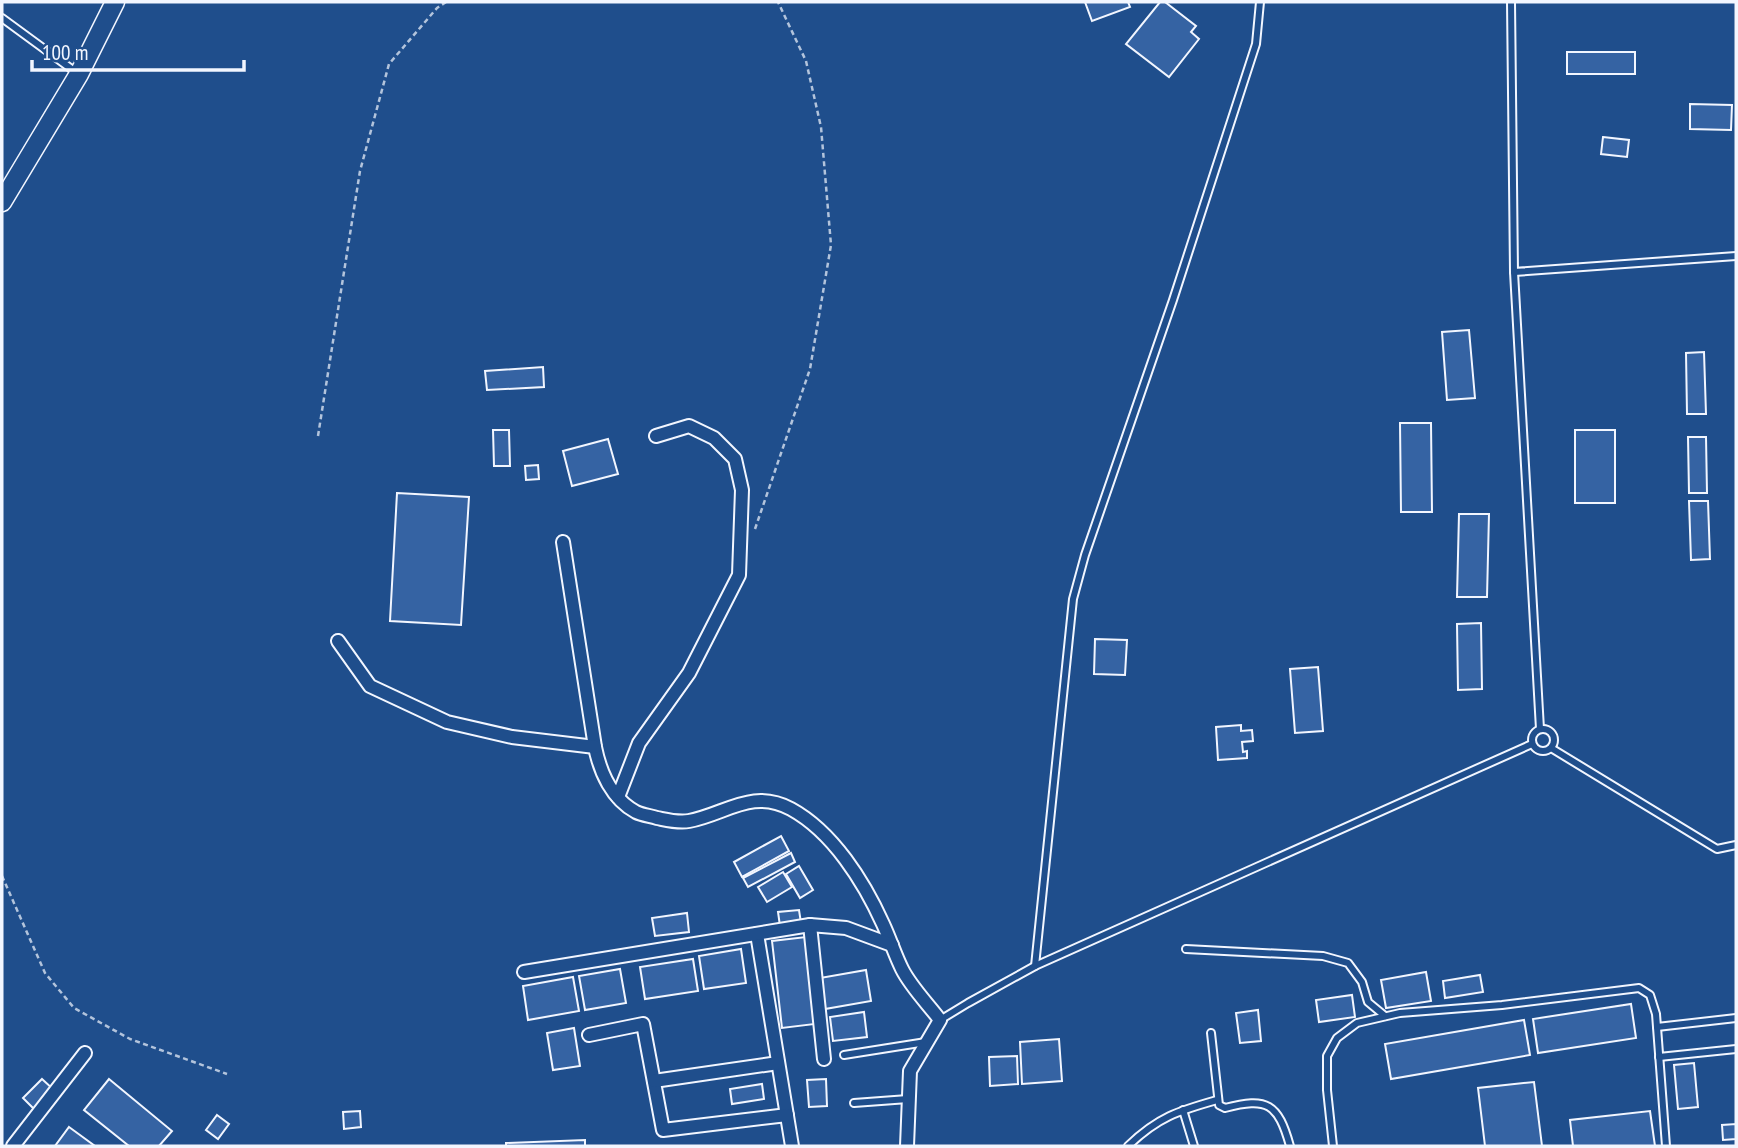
<svg xmlns="http://www.w3.org/2000/svg" width="1738" height="1148" font-family="'PT Sans Narrow',sans-serif">
	<style>
		.building { fill: #3563a3; stroke: #f2f6ff; stroke-width: 2 }
		.lines { fill: none; stroke-linecap: round; stroke-linejoin: round }
		.lane-casing { stroke: #f2f6ff; stroke-width: 10 }
		.street-casing { stroke: #f2f6ff; stroke-width: 16 }
		.secondary-casing { stroke: #f2f6ff; stroke-width: 21 }
		.path { stroke: #b3c4dc; stroke-width: 2.5; stroke-dasharray: 5 3.5; stroke-linecap: butt }
		.lane { stroke: #1f4e8c; stroke-width: 6 }
		.street { stroke: #1f4e8c; stroke-width: 12 }
		.secondary { stroke: #1f4e8c; stroke-width: 18 }
	</style>
	<rect width="100%" height="100%" fill="#1f4e8c"/>
	<g class="building">
		<path d="M1085 2H1128L1130 7 1092 21Z"/>
		<path d="M1160 2H1165L1196 26 1191 32 1199 39 1169 77 1126 44Z"/>
		<rect x="1567" y="52" width="68" height="22"/>
		<path d="M1690 104 1732 105 1731 130 1690 129Z"/>
		<path d="M1603 137 1629 140 1627 157 1601 154Z"/>
		<path d="M1469 330 1475 398 1447 400 1442 332Z"/>
		<path d="M1704 352 1706 414H1687L1686 353Z"/>
		<path d="M543 367 544 387 487 390 485 371Z"/>
		<path d="M1400 423H1431L1432 512H1401Z"/>
		<path d="M493 430H509L510 466H494Z"/>
		<rect x="1575" y="430" width="40" height="73"/>
		<path d="M1688 437H1706L1707 493H1689Z"/>
		<path d="M608 439 618 474 572 486 563 451Z"/>
		<path d="M538 465 539 479 526 480 525 466Z"/>
		<path d="M397 493 469 497 461 625 390 621Z"/>
		<path d="M1689 501H1708L1710 559 1691 560Z"/>
		<path d="M1459 514H1489L1487 597H1457Z"/>
		<path d="M1481 623 1482 689 1458 690 1457 624Z"/>
		<path d="M1095 639 1127 640 1125 675 1094 674Z"/>
		<path d="M1318 667 1323 731 1295 733 1290 669Z"/>
		<path d="M1241 725V731L1252 730 1253 741 1242 742 1243 752 1247 751V758L1218 760 1216 727Z"/>
		<path d="M781 836 789 851 742 877 734 862Z"/>
		<path d="M791 853 795 862 748 887 743 878Z"/>
		<path d="M799 866 813 890 800 898 786 874Z"/>
		<path d="M783 872 792 887 767 902 758 887Z"/>
		<path d="M799 910 801 923 780 926 778 912Z"/>
		<path d="M687 913 689 932 655 936 652 918Z"/>
		<path d="M806 937 815 1024 782 1028 772 941Z"/>
		<path d="M741 949 746 983 704 989 699 956Z"/>
		<path d="M693 959 698 991 645 999 640 967Z"/>
		<path d="M620 969 626 1003 585 1010 579 976Z"/>
		<path d="M866 970 871 1001 825 1009 820 978Z"/>
		<path d="M1426 972 1431 1001 1386 1008 1381 980Z"/>
		<path d="M1480 975 1483 992 1445 998 1443 981Z"/>
		<path d="M573 977 579 1011 528 1020 523 986Z"/>
		<path d="M1352 995 1355 1017 1319 1022 1316 1000Z"/>
		<path d="M1631 1004 1636 1038 1538 1053 1533 1019Z"/>
		<path d="M1258 1010 1261 1041 1240 1043 1236 1013Z"/>
		<path d="M864 1012 867 1037 833 1041 830 1017Z"/>
		<path d="M1524 1020 1530 1055 1391 1079 1385 1044Z"/>
		<path d="M574 1028 580 1066 553 1070 547 1033Z"/>
		<path d="M1059 1039 1062 1081 1022 1084 1020 1042Z"/>
		<path d="M1017 1056 1018 1084 990 1086 989 1057Z"/>
		<path d="M1694 1063 1698 1107 1678 1109 1674 1065Z"/>
		<path d="M42 1079 54 1090 35 1110 23 1098Z"/>
		<path d="M109 1079 172 1131 159 1146H129L84 1110Z"/>
		<path d="M826 1079 827 1106 809 1107 807 1080Z"/>
		<path d="M1534 1082 1542 1146H1485L1478 1088Z"/>
		<path d="M762 1084 764 1099 732 1104 730 1089Z"/>
		<path d="M360 1111 361 1127 344 1129 343 1112Z"/>
		<path d="M1650 1111 1655 1146H1573L1570 1120Z"/>
		<path d="M217 1115 229 1124 218 1139 206 1130Z"/>
		<path d="M1736 1124V1139L1723 1140 1722 1125Z"/>
		<path d="M69 1127 95 1146H55Z"/>
		<path d="M585 1140V1146H506V1143Z"/>
	</g>
	<g class="lines">
		<defs>
			<g id="lane">
				<path d="M1511 2 1514 272 1540 729"/>
				<path d="M2 18 77 73"/>
				<path d="M1514 272 1736 256"/>
				<circle cx="1543" cy="740" r="11"/>
				<path d="M1551 748 1717 849 1736 845"/>
				<path d="M1186 949 1323 956 1348 963 1362 982 1368 1002 1385 1016"/>
				<path d="M1035 966 1073 599 1085 555 1173 300 1256 44 1260 2"/>
				<path d="M940 1020 968 1003 1035 966 1532 744"/>
				<path d="M1657 1027 1736 1018"/>
				<path d="M1211 1033 1219 1105 1225 1108C1267 1097 1278 1103 1290 1146"/>
				<path d="M844 1055 926 1042"/>
				<path d="M1659 1057 1736 1049"/>
				<path d="M854 1103 908 1099"/>
				<path d="M1183 1110 1194 1146"/>
				<path d="M1128 1146C1158 1117 1178 1111 1217 1100"/>
				<path d="M1333 1146 1327 1090V1056L1337 1038 1357 1023 1400 1013 1502 1005 1639 988 1650 995 1656 1014 1666 1146"/>
			</g>
			<g id="street">
				<path d="M563 542 595 747C600 772 612 799 636 812 642 815 651 816 657 818 667 820 678 823 689 821 726 814 752 788 791 809 833 832 864 882 883 924 890 939 895 955 902 969 911 987 928 1004 940 1020L910 1071 907 1146"/>
				<path d="M338 641 370 686 447 722 512 737 595 747"/>
				<path d="M618 797 639 743 689 673 739 575 742 490 735 459 714 438 689 426 656 436"/>
				<path d="M810 925 824 1059"/>
				<path d="M757 934 792 1146"/>
				<path d="M524 972 810 925 846 928 892 945"/>
				<path d="M589 1035 643 1024 663 1130 787 1115"/>
				<path d="M654 1081 778 1063"/>
				<path d="M13 1146 85 1053"/>
			</g>
			<path id="secondary" d="M2 202 79 74 115 2"/>
		</defs>
		<use href="#lane" class="lane-casing"/>
		<use href="#street" class="street-casing"/>
		<use href="#secondary" class="secondary-casing"/>
		<g class="path">
			<path d="M318 436 360 171 389 64 437 8 446 2"/>
			<path d="M755 529 810 369 831 245 821 127 806 61 778 2"/>
			<path d="M2 876 45 973 74 1008 130 1039 227 1074"/>
		</g>
		<use href="#lane" class="lane"/>
		<use href="#street" class="street"/>
		<use href="#secondary" class="secondary"/>
	</g>
	<rect width="1738" height="1148" fill="none" stroke="#f2f6ff" stroke-width="7"/>
	<path d="M32 60v10h212v-10" fill="none" stroke="#f2f6ff" stroke-width="3.5"/>
	<text x="42" y="60" font-size="21" fill="#f2f6ff" stroke="#1f4e8c" stroke-width="5" paint-order="stroke">100 m</text>
</svg>
